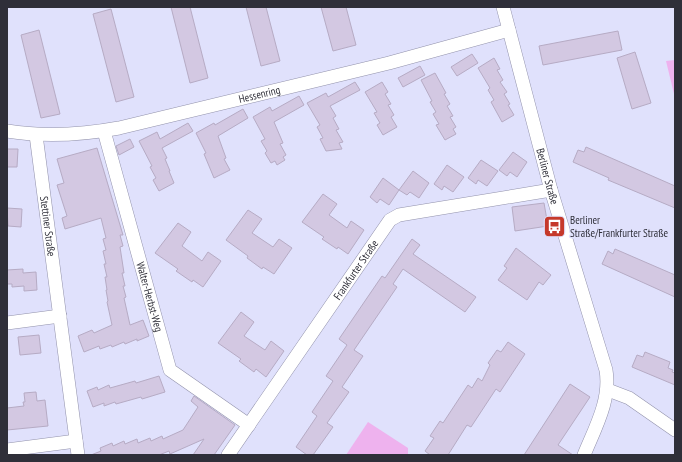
<svg xmlns="http://www.w3.org/2000/svg" width="682" height="462" font-family="'PT Sans Narrow',sans-serif">
	<style>
		.green { fill: #eeb2ee }
		.building { fill: #d3c8e2; stroke: #b6abc4 }
		.lines { fill: none; stroke-linecap: round; stroke-linejoin: round }
		.street-casing { stroke: #9292ab; stroke-width: 14 }
		.street { stroke: #fff; stroke-width: 13 }
		.labels { text-anchor: middle; dominant-baseline: central; stroke-width: 3; stroke-linejoin: round; paint-order: stroke }
		.street-label { font-size: 11px; fill: #2f2f39; stroke: #e0e1fc }
		.poi-label { font-size: 11px; fill: #2f2f39; stroke: #e0e1fc; text-anchor: start }
	</style>
	<rect width="100%" height="100%" fill="#e0e1fc"/>
	<g class="green">
		<path d="M675 60V98L666 61Z"/>
		<path d="M368 422 408 448V455H346Z"/>
	</g>
	<g class="building">
		<path d="M171 7H190L208 78 190 83Z"/>
		<path d="M246 7H266L280 61 261 66Z"/>
		<path d="M321 7H346L356 45 333 51Z"/>
		<path d="M111 9 134 97 116 102 93 14Z"/>
		<path d="M39 30 60 114 41 118 21 35Z"/>
		<path d="M618 31 622 50 543 65 539 46Z"/>
		<path d="M635 52 651 103 632 109 617 58Z"/>
		<path d="M472 54 478 63 457 76 451 67Z"/>
		<path d="M494 58 500 69 497 70 503 80 500 82 507 92 504 94 510 104 508 105 514 115 502 122 491 102 494 100 488 90 490 88 478 68Z"/>
		<path d="M420 66 425 75 403 87 398 78Z"/>
		<path d="M435 73 446 93 444 94 450 104 447 106 453 116 450 117 456 127 453 129 456 134 445 140 436 125 439 124 433 114 436 112 430 102 432 101 421 80Z"/>
		<path d="M355 82 360 90 330 106 336 116 333 118 339 129 336 130 343 142 339 143 342 149 326 151 320 139 323 138 317 127 320 125 307 103 326 93 328 97Z"/>
		<path d="M382 82 388 92 385 94 391 104 388 105 394 115 391 117 397 127 383 135 377 125 380 123 374 113 377 112 365 92Z"/>
		<path d="M299 96 304 105 274 122 283 143 280 144 286 155 283 157 285 160 277 165 275 161 271 163 265 153 267 151 261 141 265 139 253 117 270 107 272 111Z"/>
		<path d="M243 109 248 118 218 136 226 158 224 159 230 170 214 178 204 154 206 153 196 133 214 123 215 125Z"/>
		<path d="M188 123 193 131 162 148 167 158 165 159 170 171H169L174 183 159 191 153 180 156 178 150 167 152 166 139 141 157 132 160 139Z"/>
		<path d="M130 139 134 147 119 155 116 146Z"/>
		<path d="M586 147 675 186V208L608 180 609 178 573 162 578 150 584 152Z"/>
		<path d="M97 148 123 235H120L123 246 120 247 124 273H122L125 286H123L126 297 124 298 130 325 143 320 149 336 137 341V339L125 344 124 342 112 347 111 345 100 349 99 346 84 352 78 336 92 330 94 333 112 325 107 302 108 301 106 290H107L105 277H107L104 264H106L103 251 106 250 103 239 106 238 101 218 65 229 62 218 67 216 57 185 64 183 57 159Z"/>
		<path d="M7 149H18L17 167H7Z"/>
		<path d="M513 152 527 162 517 177 510 172 507 176 499 170Z"/>
		<path d="M481 160 498 171 487 186 478 180 476 184 468 178Z"/>
		<path d="M447 165 464 177 453 192 444 186 442 190 434 184Z"/>
		<path d="M413 171 429 183 419 198 410 192 407 195 399 190Z"/>
		<path d="M383 178 399 190 389 205 380 199 377 203 370 197Z"/>
		<path d="M323 194 337 204 329 215 347 228 351 221 364 230 348 254 338 247 337 249 322 239 324 237 302 222Z"/>
		<path d="M544 203 548 226 515 231 512 207Z"/>
		<path d="M7 208 22 209 21 227 8 226Z"/>
		<path d="M248 210 262 219 252 233 273 247 279 239 292 248 274 274 263 267 262 269 247 258 248 256 226 240Z"/>
		<path d="M178 223 191 232 182 246 202 261 208 252 221 261 203 287 193 280 192 282 176 271 178 269 155 253Z"/>
		<path d="M412 239 420 245 413 254 476 297 465 312 403 269 393 284 397 287 354 350 363 356 342 387 349 392 327 423 333 427 313 455H307L296 447 317 416 312 412 333 381 326 376 347 345 339 339 382 276 385 278Z"/>
		<path d="M516 248 551 275 543 285 539 282 527 300 498 280 507 268 504 266Z"/>
		<path d="M615 249 675 275V297L602 264 608 251 613 254Z"/>
		<path d="M23 269V273L36 272 37 290 24 291V286L12 287V284H7V270Z"/>
		<path d="M241 312 254 322 244 336 265 350 271 341 284 351 266 377 256 369 254 372 239 361 241 359 218 343Z"/>
		<path d="M39 335 41 353 20 355 18 337Z"/>
		<path d="M508 342 525 354 500 392 496 389 471 427 467 425 448 455H430L425 451 434 438 430 436 440 421 443 423 468 385 472 388 478 378 482 381 490 365 488 363 497 350 501 352Z"/>
		<path d="M645 352 670 362 668 368 673 370 672 372 675 373V385L632 367 637 355 643 357Z"/>
		<path d="M159 376 165 392 142 399 141 397 116 404 115 402 104 406V403L93 407 87 391 97 387 98 390 109 385 110 388 135 381 136 383Z"/>
		<path d="M570 384 590 397 558 445 573 455H524Z"/>
		<path d="M36 392 37 401 45 400 48 426 7 430V408L24 406 23 402H25L24 393Z"/>
		<path d="M194 396 235 425 214 455H193L204 439 170 454 169 451 159 455H91L101 451 100 448 112 443 113 446 124 441 125 444 137 439 138 443 150 438 151 441 162 436 163 439 183 430 198 407 191 401Z"/>
	</g>
	<g class="lines">
		<defs>
			<g id="street">
				<path id="s1" d="M503 7 551 190 606 370C611 400 595 428 584 455"/>
				<path id="s2" d="M7 131C45 137 81 135 119 128L389 63 509 30"/>
				<path id="s3" d="M104 131 170 370 249 425"/>
				<path id="s4" d="M36 135 78 455"/>
				<path d="M7 323 60 316"/>
				<path d="M608 390 629 398 675 430"/>
				<path d="M7 450 76 441"/>
				<path id="s5" d="M228 455 390 220 399 215 551 190"/>
			</g>
		</defs>
		<use href="#street" class="street-casing"/>
		<use href="#street" class="street"/>
	</g>
	<defs>
		<symbol id="bus-square" viewBox="-11 -11 22 22"><rect x="-9" y="-9" width="18" height="18" rx="4" fill="#c5392b" stroke="#e0e1fc"/><path d="M-5-6H5V4H4V6H2V4H-2V6H-4V4H-5ZM-3.5-4V0h7V-4ZM-3.5 1.2v1.5H-2V1.2ZM2 1.2v1.5H3.5V1.2Z" fill="#fff"/></symbol>
	</defs>
	<g fill-rule="evenodd">
		<use href="#bus-square" x="542" y="214" width="25" height="25"/>
	</g>
	<g class="labels">
		<g class="street-label">
			<text stroke="none"><textPath href="#s2" startOffset="257">Hessenring</textPath></text>
			<text stroke="none"><textPath href="#s1" startOffset="175">Berliner Straße</textPath></text>
			<text stroke="none"><textPath href="#s4" startOffset="92">Stettiner Straße</textPath></text>
			<text stroke="none"><textPath href="#s5" startOffset="225">Frankfurter Straße</textPath></text>
			<text stroke="none"><textPath href="#s3" startOffset="172">Walter-Herbst-Weg</textPath></text>
		</g>
		<g class="poi-label">
			<text x="570" y="220">Berliner<tspan x="570" dy="13">Straße/Frankfurter Straße</tspan></text>
		</g>
	</g>
	<rect width="682" height="462" fill="none" stroke="#2f2f39" stroke-width="16"/>
</svg>
